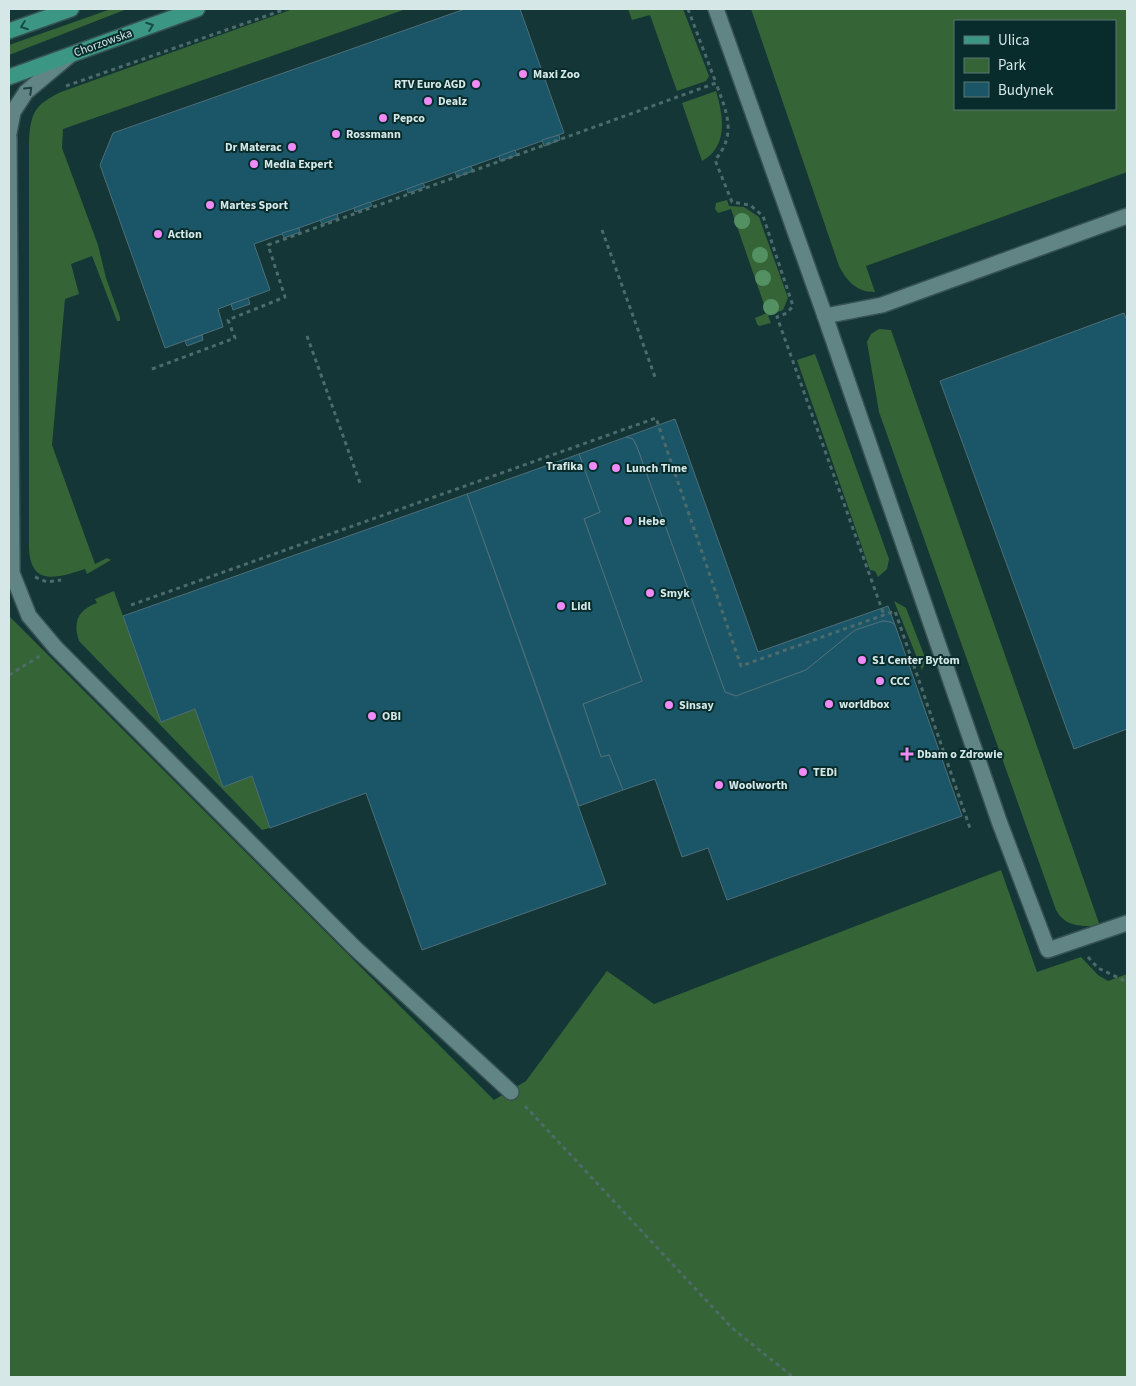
<svg xmlns="http://www.w3.org/2000/svg" width="1136" height="1386" font-family="'Source Sans 3',sans-serif">
	<style>
		.green { fill: #356536; fill-rule: evenodd }
		.building { fill: #1a5667; stroke: #4f6e79 }
		.lines { fill: none; stroke-linecap: round; stroke-linejoin: round }
		.minor-casing { stroke: #375252; stroke-width: 18 }
		.major-casing { stroke: #375252; stroke-width: 18 }
		.path { stroke: #4e6b6b; stroke-width: 3; stroke-dasharray: 4 4; stroke-linecap: butt }
		.minor { stroke: #618585; stroke-width: 15 }
		.major { stroke: #3b9783; stroke-width: 15 }
		.tree { fill: #539163 }
		.oneway { stroke: #174c46 }
		.oneway2 { stroke: #1e4242 }
		.poi-dot { fill: #ef8bf7; stroke: #082c2c; stroke-width: 2 }
		.labels { text-anchor: middle; dominant-baseline: central; stroke-width: 4; stroke-linejoin: round; paint-order: stroke }
		.street-label { font-size: 12px; fill: #d5e7e7; stroke: #082c2c }
		.poi-label { font-size: 12px; font-weight: bold; fill: #d5e7e7; stroke: #082c2c; text-anchor: start }
	</style>
	<rect width="100%" height="100%" fill="#143636"/>
	<g class="green">
		<path d="M111 9H127L9 55V45Z"/>
		<path d="M293 9H406L63 129 62 148 98 245 106 278 120 317V321H117L92 256 71 264 79 294 65 299 52 445 95 564 107 558 111 560 87 574 85 569C60 577 31 588 29 549V141C31 111 35 105 61 92Z"/>
		<path d="M628 9H683L709 76 706 81 677 91 650 15 632 20Z"/>
		<path d="M751 9H1127V172L866 266 875 292C856 292 847 281 839 266ZM955 21H1115V109H955Z"/>
		<path d="M716 91C723 115 729 146 702 161L682 103Z"/>
		<path d="M727 200 729 206 744 207 759 217 788 298 783 310 768 316 771 323 759 326 757 324 755 318 767 313 731 209 718 213 715 209 716 203Z"/>
		<path d="M879 329 891 330 1100 926C1082 926 1066 928 1056 910L879 412 867 342 871 334Z"/>
		<path d="M815 354 889 559 887 569 878 577 875 571 870 570 797 360Z"/>
		<path d="M114 591 161 722 195 709 223 787 252 776 270 828 262 830 79 641C73 623 77 610 97 603L95 599Z"/>
		<path d="M894 601 906 608 926 660 922 670Z"/>
		<path d="M9 616 494 1100 526 1081 607 971 654 1004 1001 870 1037 972 1081 957 1098 975 1108 981 1127 974V1377H9Z"/>
	</g>
	<g class="building">
		<path d="M465 9H520L564 133 254 244 270 290 218 309 223 327 165 348 100 165 113 133Z"/>
		<path d="M559 135 560 140 544 146 542 140Z"/>
		<path d="M515 150 517 155 500 161 499 156Z"/>
		<path d="M471 166 473 171 457 177 455 172Z"/>
		<path d="M423 183 425 187 408 193 407 189Z"/>
		<path d="M370 202 372 206 355 212 354 208Z"/>
		<path d="M337 214 338 218 322 224 320 220Z"/>
		<path d="M299 228 300 232 284 238 282 233Z"/>
		<path d="M248 298 250 304 233 310 231 304Z"/>
		<path d="M1124 313 1127 321V729L1074 749 940 381Z"/>
		<path d="M202 335 203 340 187 346 185 341Z"/>
		<path d="M675 419 758 652 888 606 895 625 891 622 883 621 855 630 806 670 736 696 725 692 637 447 633 439 626 437Z"/>
		<path d="M626 437 633 439 637 447 725 692 736 696 806 670 855 630 883 621 891 622 895 625 962 816 727 900 708 848 682 857 655 779 623 790 609 755 601 757 583 704 642 681 584 519 600 512 579 454Z"/>
		<path d="M579 454 600 512 584 519 642 681 583 704 601 757 609 755 623 790 579 806 467 494Z"/>
		<path d="M467 494 606 884 422 950 366 793 270 828 252 776 223 787 195 709 161 722 123 616Z"/>
	</g>
	<g class="lines">
		<defs>
			<g id="minor">
				<path d="M716 9 825 316"/>
				<path d="M9 133 13 112 26 92 69 56"/>
				<path d="M9 137 12 573 29 616 56 648 355 948 511 1092"/>
				<path d="M1127 216 882 305 825 316 999 821 1048 950 1127 923"/>
			</g>
			<g id="major">
				<path d="M9 31 71 9"/>
				<path d="M9 77 197 9"/>
			</g>
		</defs>
		<use href="#minor" class="minor-casing"/>
		<use href="#major" class="major-casing"/>
		<g class="path">
			<path d="M688 9 716 83"/>
			<path d="M66 86 286 9"/>
			<path d="M602 230 655 377"/>
			<path d="M307 336 360 483"/>
			<path d="M152 369 235 338 228 320 285 297 268 245 716 83C727 113 737 134 715 160L732 202 750 205 763 216 793 306 787 313 777 317 884 615"/>
			<path d="M35 577 47 582 61 580"/>
			<path d="M131 605 656 418 741 666 895 611 971 831"/>
			<path d="M9 675 40 656"/>
			<path d="M1088 957 1098 968 1127 982"/>
			<path d="M525 1106 732 1328 793 1377"/>
		</g>
		<use href="#minor" class="minor"/>
		<use href="#major" class="major"/>
	</g>
	<g class="tree">
		<circle cx="742" cy="221" r="8"/>
		<circle cx="760" cy="255" r="8"/>
		<circle cx="763" cy="278" r="8"/>
		<circle cx="771" cy="307" r="8"/>
	</g>
	<defs><path id="oneway-chevron" d="M-2-3.5L2.5 0L-2 3.5" fill="none" stroke-width="1.6" stroke-linecap="round" stroke-linejoin="round" transform="scale(1.25)"/></defs>
	<g class="oneway">
		<use href="#oneway-chevron" transform="translate(24 26) rotate(160)"/>
		<use href="#oneway-chevron" transform="translate(150 26) rotate(-20)"/>
	</g>
	<use class="oneway2" href="#oneway-chevron" transform="translate(29 90) rotate(-44)"/>
	<g class="poi-dot">
		<circle cx="523" cy="74" r="5"/>
		<circle cx="476" cy="84" r="5"/>
		<circle cx="428" cy="101" r="5"/>
		<circle cx="383" cy="118" r="5"/>
		<circle cx="336" cy="134" r="5"/>
		<circle cx="292" cy="147" r="5"/>
		<circle cx="254" cy="164" r="5"/>
		<circle cx="210" cy="205" r="5"/>
		<circle cx="158" cy="234" r="5"/>
		<circle cx="593" cy="466" r="5"/>
		<circle cx="616" cy="468" r="5"/>
		<circle cx="628" cy="521" r="5"/>
		<circle cx="650" cy="593" r="5"/>
		<circle cx="561" cy="606" r="5"/>
		<circle cx="862" cy="660" r="5"/>
		<circle cx="880" cy="681" r="5"/>
		<circle cx="829" cy="704" r="5"/>
		<circle cx="669" cy="705" r="5"/>
		<circle cx="372" cy="716" r="5"/>
		<path d="M904.5 746.5h5v5h5v5h-5v5h-5v-5h-5v-5h5z"/>
		<circle cx="803" cy="772" r="5"/>
		<circle cx="719" cy="785" r="5"/>
	</g>
	<g class="labels">
		<g class="street-label">
			<text transform="translate(103 43) rotate(-20)">Chorzowska</text>
		</g>
		<g class="poi-label">
			<text x="533" y="74">Maxi Zoo</text>
			<text x="466" y="84" text-anchor="end">RTV Euro AGD</text>
			<text x="438" y="101">Dealz</text>
			<text x="393" y="118">Pepco</text>
			<text x="346" y="134">Rossmann</text>
			<text x="282" y="147" text-anchor="end">Dr Materac</text>
			<text x="264" y="164">Media Expert</text>
			<text x="220" y="205">Martes Sport</text>
			<text x="168" y="234">Action</text>
			<text x="583" y="466" text-anchor="end">Trafika</text>
			<text x="626" y="468">Lunch Time</text>
			<text x="638" y="521">Hebe</text>
			<text x="660" y="593">Smyk</text>
			<text x="571" y="606">Lidl</text>
			<text x="872" y="660">S1 Center Bytom</text>
			<text x="890" y="681">CCC</text>
			<text x="839" y="704">worldbox</text>
			<text x="679" y="705">Sinsay</text>
			<text x="382" y="716">OBI</text>
			<text x="917" y="754">Dbam o Zdrowie</text>
			<text x="813" y="772">TEDi</text>
			<text x="729" y="785">Woolworth</text>
		</g>
	</g>
	<rect width="1136" height="1386" fill="none" stroke="#d5e7e7" stroke-width="20"/>
	<rect x="954" y="20" width="162" height="90" fill="#082c2c" stroke="#5a7777"/>
	<rect x="964" y="36" width="25" height="8" fill="#3b9783" stroke="#5a7777"/>
	<text x="998" y="45" font-size="15" fill="#d5e7e7">Ulica</text>
	<rect x="964" y="58" width="25" height="15" fill="#356536" stroke="#5a7777"/>
	<text x="998" y="70" font-size="15" fill="#d5e7e7">Park</text>
	<rect x="964" y="82" width="25" height="15" fill="#1a5667" stroke="#5a7777"/>
	<text x="998" y="95" font-size="15" fill="#d5e7e7">Budynek</text>
</svg>
